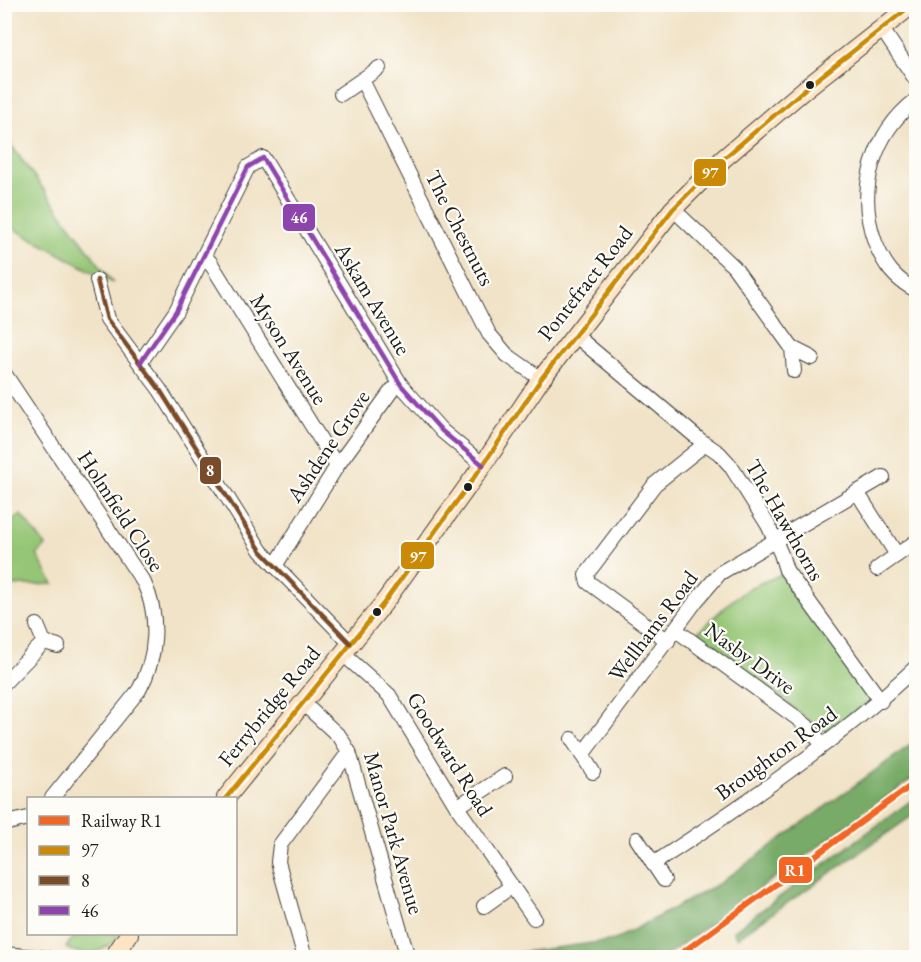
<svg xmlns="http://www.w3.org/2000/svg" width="921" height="962" font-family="'EB Garamond',serif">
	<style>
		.green { fill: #95c676; stroke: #587149; stroke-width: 1.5 }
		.forest { fill: #78ab67; stroke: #4a6442; stroke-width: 1.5 }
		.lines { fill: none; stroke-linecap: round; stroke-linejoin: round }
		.street-casing { stroke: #3c3a36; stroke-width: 16 }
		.secondary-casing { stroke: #3c3a36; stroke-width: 20 }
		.street { stroke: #fff; stroke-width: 14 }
		.secondary { stroke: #fee4c5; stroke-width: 18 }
		.bus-1-casing { stroke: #fdfcf7; stroke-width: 9 }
		.bus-2-casing { stroke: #fdfcf7; stroke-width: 9 }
		.bus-3-casing { stroke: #fdfcf7; stroke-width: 9 }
		.bus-1 { stroke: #cb8a06; stroke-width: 4.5 }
		.bus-2 { stroke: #7a4b2a; stroke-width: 4.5 }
		.bus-3 { stroke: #8e44ad; stroke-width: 4.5 }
		.rail-1-casing { stroke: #fdfcf7; stroke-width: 10 }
		.rail-1 { stroke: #f26522; stroke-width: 6 }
		.bus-dot { fill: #1c1c1c; stroke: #fdfcf7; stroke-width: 2 }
		.labels { text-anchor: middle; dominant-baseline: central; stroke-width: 4.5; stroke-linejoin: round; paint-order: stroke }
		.street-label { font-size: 22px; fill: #1c1c1c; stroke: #fdfcf7 }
		.line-badge { stroke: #fdfcf7; stroke-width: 2 }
		.badge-label { font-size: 16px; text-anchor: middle; font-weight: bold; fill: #fff }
	</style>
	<rect width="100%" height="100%" fill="#fdfcf7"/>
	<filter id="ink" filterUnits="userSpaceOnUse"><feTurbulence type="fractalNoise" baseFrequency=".0167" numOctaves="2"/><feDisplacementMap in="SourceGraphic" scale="12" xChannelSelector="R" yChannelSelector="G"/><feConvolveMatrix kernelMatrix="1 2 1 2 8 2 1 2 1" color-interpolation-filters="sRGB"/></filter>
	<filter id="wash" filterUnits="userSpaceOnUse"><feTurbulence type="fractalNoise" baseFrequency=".008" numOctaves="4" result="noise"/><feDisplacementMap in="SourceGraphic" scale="24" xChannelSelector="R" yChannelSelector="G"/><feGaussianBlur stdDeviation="1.35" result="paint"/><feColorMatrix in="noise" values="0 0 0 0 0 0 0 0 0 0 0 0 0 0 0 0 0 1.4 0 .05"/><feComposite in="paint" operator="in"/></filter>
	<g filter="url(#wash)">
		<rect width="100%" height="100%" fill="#f1e3c7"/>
		<g class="green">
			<path d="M5 137 113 283 5 224Z"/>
			<path d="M21 515 46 546 37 555 53 584 7 586V623H5V526Z"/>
			<path d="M782 574 872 699 829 731H823L698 632 729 603 749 588Z"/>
			<path d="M81 934H119C106 952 88 959 66 948L71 940Z"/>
		</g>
		<g class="forest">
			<path d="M916 741V776L664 957H487L615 940 720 883Z"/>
			<path d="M916 797V813L737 938 733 931Z"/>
		</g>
	</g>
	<g filter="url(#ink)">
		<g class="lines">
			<defs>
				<g id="street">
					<path d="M882 29 916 80"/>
					<path d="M362 80 489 334 507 355 541 379"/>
					<path d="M341 94 379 68"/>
					<path d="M916 100C873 133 856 191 875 242 884 265 895 280 916 290"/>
					<path d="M673 209 734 267 792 348 812 358"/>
					<path d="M204 256 210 262 337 466"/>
					<path d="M97 280 107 319 160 390 261 551 350 643"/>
					<path d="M575 335 700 440 719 453 730 465 768 525 781 554 786 570 881 701"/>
					<path d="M792 348 794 371"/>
					<path d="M140 363 176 311 248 167 263 158 401 385 442 431 483 465"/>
					<path d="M4 373 144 583C160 617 157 658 139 690L52 798"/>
					<path d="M857 492 897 555"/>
					<path d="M275 566 337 466 392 390 401 385"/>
					<path d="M877 569 914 543"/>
					<path d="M37 625 44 642 58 646"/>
					<path d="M676 630 794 716 807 726 823 745"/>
					<path d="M668 641 588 582 586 575 655 484 705 444"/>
					<path d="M342 653 389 695 457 807 534 918"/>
					<path d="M4 683 44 642"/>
					<path d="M303 703 340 737 349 752 408 958"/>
					<path d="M572 739 593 772"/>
					<path d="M582 755 696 601 720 573 883 477"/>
					<path d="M457 807 505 776"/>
					<path d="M4 824 28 818"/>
					<path d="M637 839 664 880"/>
					<path d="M653 864C745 804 836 742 916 667"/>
					<path d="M484 906 512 886"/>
					<path d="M4 954 47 958"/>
					<path d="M305 958 278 862 280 845 349 752"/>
				</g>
				<g id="secondary">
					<path d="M226 798 383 604 483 465 541 379 673 209 723 159 805 89 913 4"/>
					<path d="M113 958 129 934"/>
				</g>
			</defs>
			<use href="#street" class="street-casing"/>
			<use href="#secondary" class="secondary-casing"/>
			<use href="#street" class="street"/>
			<use href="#secondary" class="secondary"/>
			<defs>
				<path id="bus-1" d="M226 798 383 604 483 465 541 379 673 209 723 159 805 89 913 4"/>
				<path id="bus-2" d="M97 280 107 319 160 390 261 551 350 643"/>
				<path id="bus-3" d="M140 363 176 311 248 167 263 158 401 385 442 431 483 465"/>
			</defs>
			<use href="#bus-1" class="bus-1-casing"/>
			<use href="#bus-2" class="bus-2-casing"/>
			<use href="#bus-3" class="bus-3-casing"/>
			<use href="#bus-1" class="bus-1"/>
			<use href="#bus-2" class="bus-2"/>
			<use href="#bus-3" class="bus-3"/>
			<defs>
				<path id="rail-1" d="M675 958 916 782"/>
			</defs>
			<use href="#rail-1" class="rail-1-casing"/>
			<use href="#rail-1" class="rail-1"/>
		</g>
	</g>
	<g class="bus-dot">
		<circle cx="810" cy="85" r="5"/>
		<circle cx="468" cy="487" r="5"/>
		<circle cx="377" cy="612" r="5"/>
	</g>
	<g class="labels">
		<g class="street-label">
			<text transform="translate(460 228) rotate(63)">The Chestnuts</text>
			<text transform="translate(585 283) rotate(-52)">Pontefract Road</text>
			<text transform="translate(373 299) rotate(59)">Askam Avenue</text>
			<text transform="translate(289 349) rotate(58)">Myson Avenue</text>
			<text transform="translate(328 446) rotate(-56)">Ashdene Grove</text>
			<text transform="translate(121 511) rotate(57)">Holmfield Close</text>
			<text transform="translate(785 520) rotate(60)">The Hawthorns</text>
			<text transform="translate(653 626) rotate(-53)">Wellhams Road</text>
			<text transform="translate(750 658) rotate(36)">Nasby Drive</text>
			<text transform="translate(269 706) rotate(-51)">Ferrybridge Road</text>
			<text transform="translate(776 753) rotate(-36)">Broughton Road</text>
			<text transform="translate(450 754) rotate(58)">Goodward Road</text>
			<text transform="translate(394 833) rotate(74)">Manor Park Avenue</text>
		</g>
	</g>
	<g class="line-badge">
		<rect x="693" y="158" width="34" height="29" rx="6" fill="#cb8a06"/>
		<rect x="282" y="203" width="34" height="29" rx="6" fill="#8e44ad"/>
		<rect x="199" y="456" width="23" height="29" rx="6" fill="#7a4b2a"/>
		<rect x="400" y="541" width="35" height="29" rx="6" fill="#cb8a06"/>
		<rect x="778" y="856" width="35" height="28" rx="6" fill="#f26522"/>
	</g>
	<g class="badge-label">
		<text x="710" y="178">97</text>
		<text x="299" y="223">46</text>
		<text x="210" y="476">8</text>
		<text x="418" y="562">97</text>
		<text x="795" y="876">R1</text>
	</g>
	<rect width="921" height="962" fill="none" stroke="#fdfcf7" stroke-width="24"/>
	<rect x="27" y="797" width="210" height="138" fill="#fdfcf7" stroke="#a3a29f" stroke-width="1.5"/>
	<rect x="39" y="816" width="30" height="9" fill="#f26522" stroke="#a3a29f" stroke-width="1.5"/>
	<text x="81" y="827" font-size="18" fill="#1c1c1c">Railway R1</text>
	<rect x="39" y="846" width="30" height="9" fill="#cb8a06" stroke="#a3a29f" stroke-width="1.5"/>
	<text x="81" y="857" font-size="18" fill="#1c1c1c">97</text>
	<rect x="39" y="876" width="30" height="9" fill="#7a4b2a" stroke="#a3a29f" stroke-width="1.5"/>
	<text x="81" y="887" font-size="18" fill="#1c1c1c">8</text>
	<rect x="39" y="906" width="30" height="9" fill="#8e44ad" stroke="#a3a29f" stroke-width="1.5"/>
	<text x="81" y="917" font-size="18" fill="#1c1c1c">46</text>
</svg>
